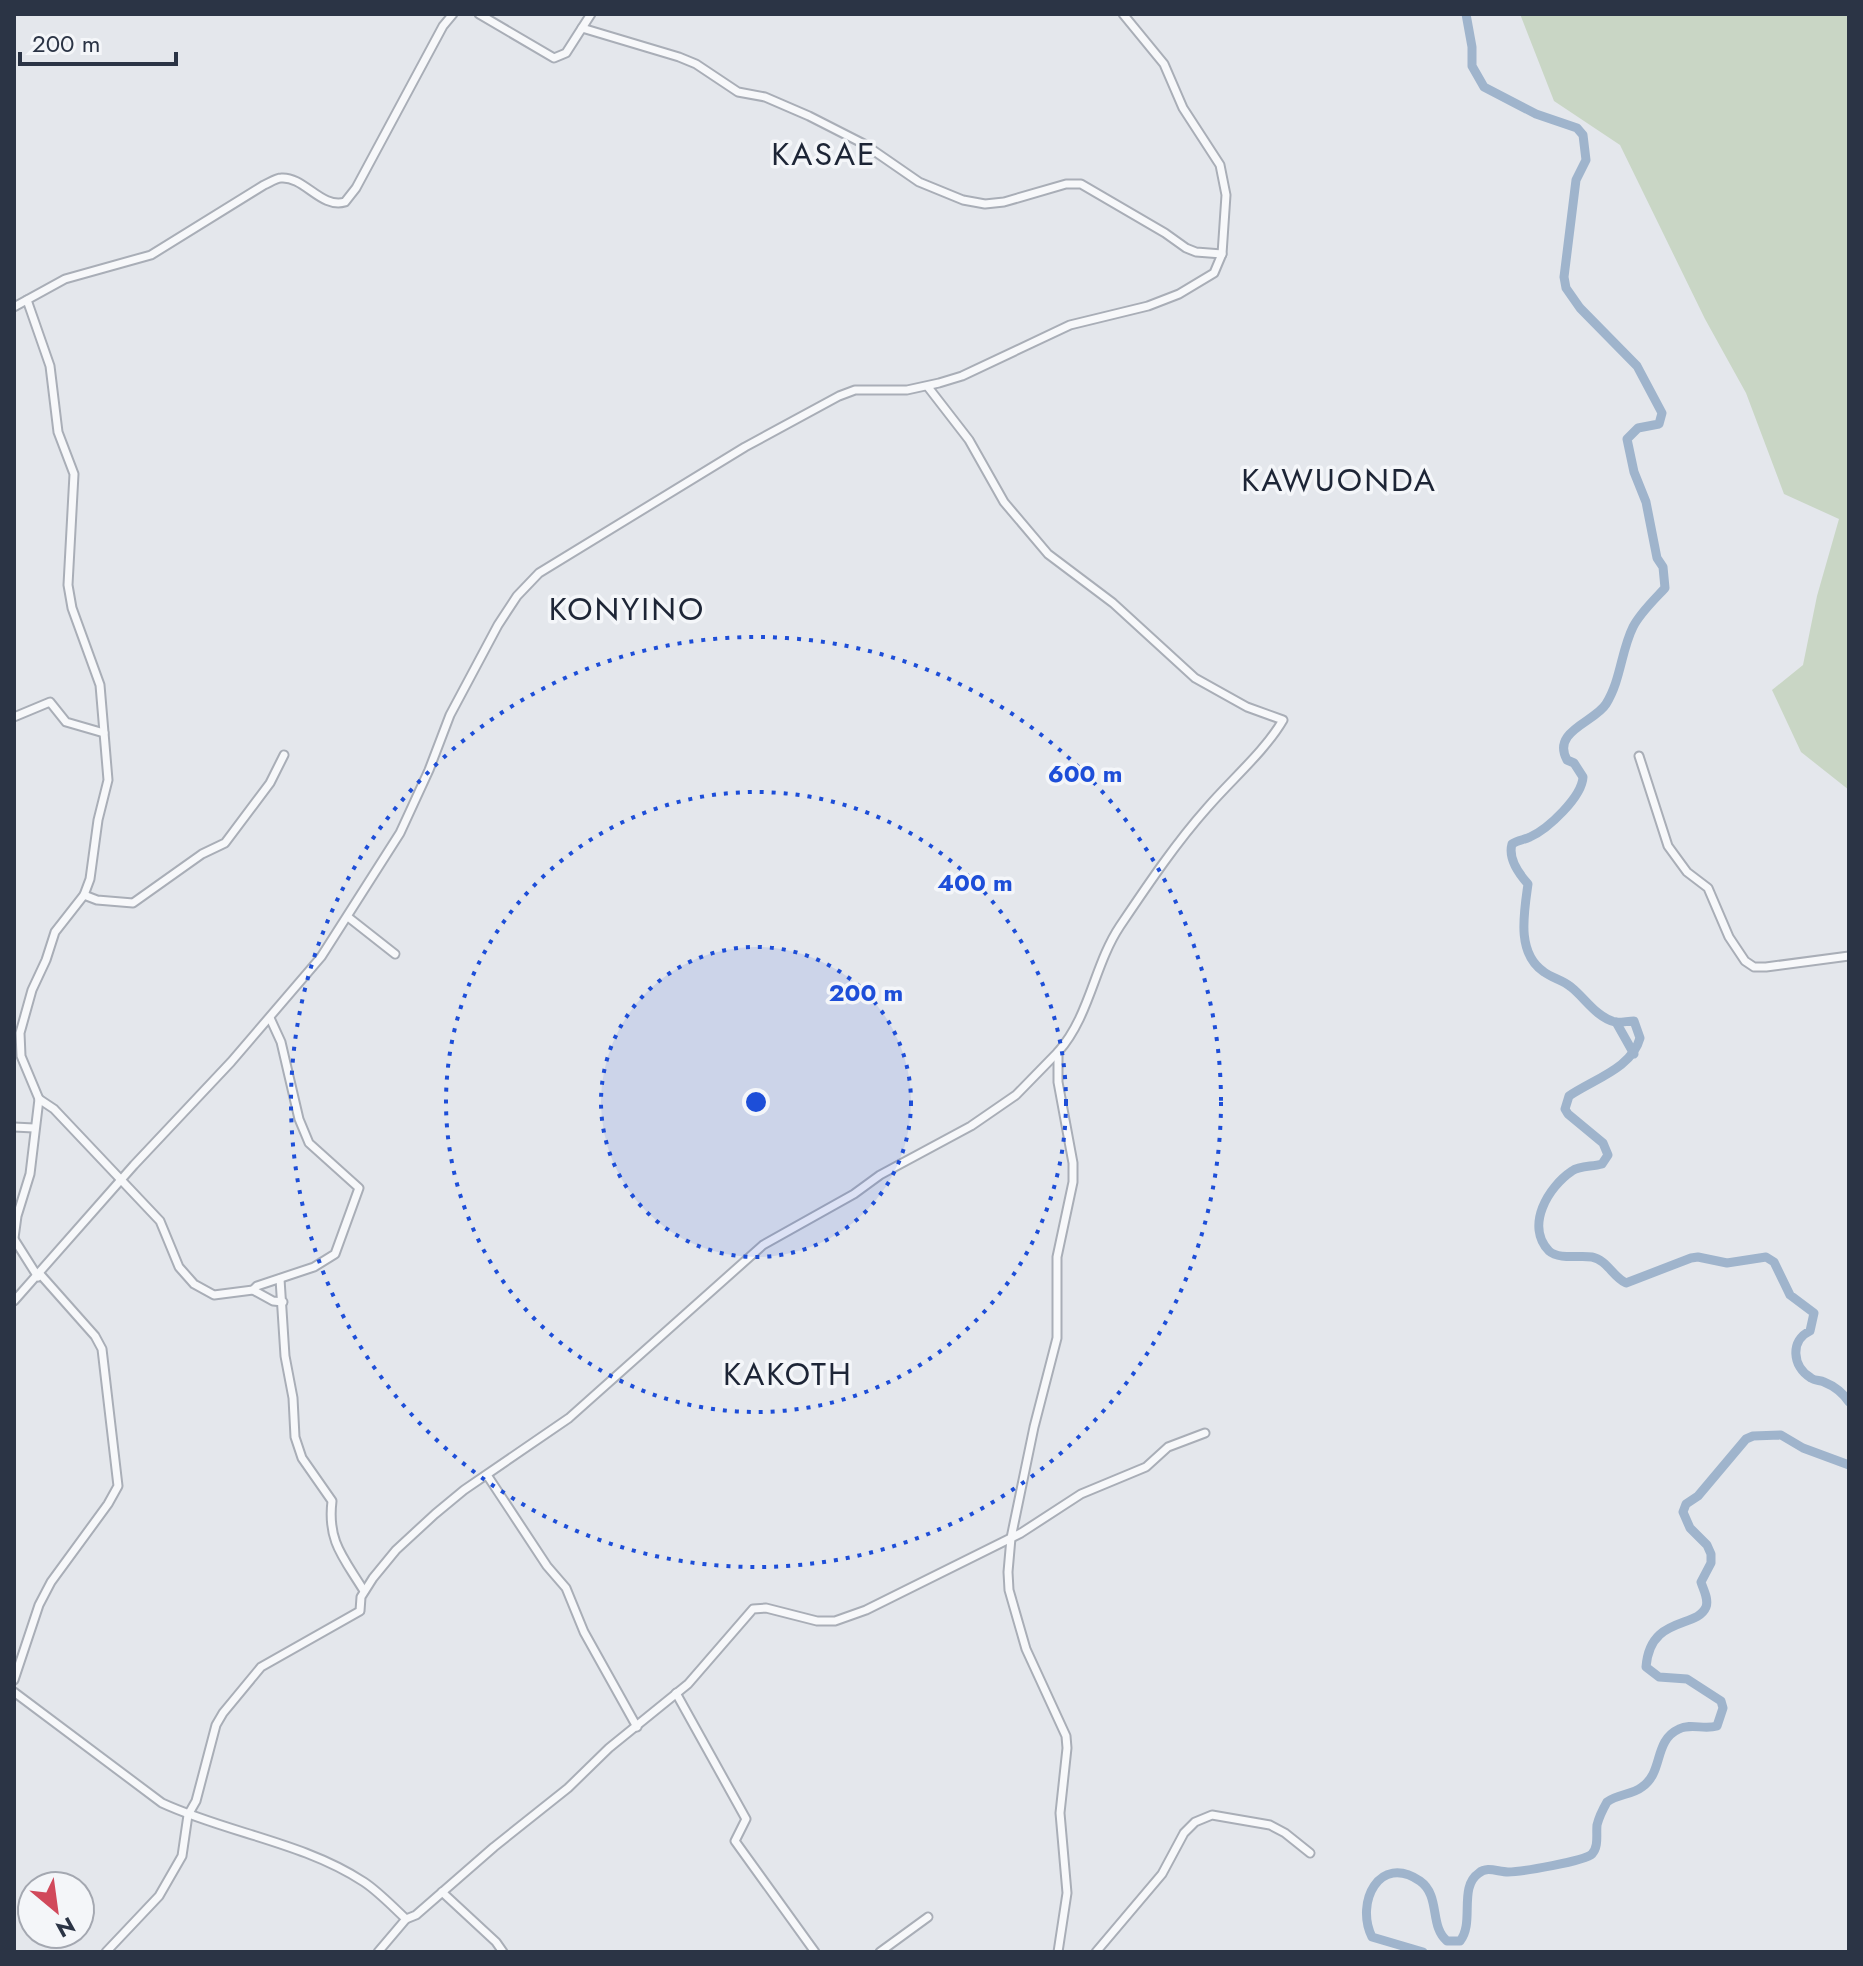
<svg xmlns="http://www.w3.org/2000/svg" width="1863" height="1966" font-family="Jost,sans-serif">
	<style>
		.green { fill: #c9d6c5 }
		.lines { fill: none; stroke-linecap: round; stroke-linejoin: round }
		.river { stroke: #9fb4cc; stroke-width: 9 }
		.minor-casing { stroke: #a9aeb7; stroke-width: 11 }
		.minor { stroke: #f7f8fa; stroke-width: 7 }
		.ring { fill: none; stroke: #1d4ed8; stroke-width: 4; stroke-dasharray: 4 8 }
		.labels { text-anchor: middle; dominant-baseline: central; stroke-width: 7; stroke-linejoin: round; paint-order: stroke }
		.quarter-label { font-size: 32px; letter-spacing: 2px; fill: #1d2536; stroke: #f4f6f9 }
		.centre { fill: #1d4ed8; stroke: #f4f6f9; stroke-width: 4 }
		.ring-label { font-size: 24px; text-anchor: middle; font-weight: bold; fill: #1d4ed8; stroke: #f4f6f9; stroke-width: 7; stroke-linejoin: round; paint-order: stroke }
	</style>
	<rect width="100%" height="100%" fill="#e4e7ec"/>
	<path class="green" d="M1520 14H1849V790L1801 752 1772 690 1803 665 1817 596 1839 519 1784 494 1746 393 1705 319 1620 145 1554 101Z"/>
	<g class="lines">
		<g class="river">
			<path d="M1466 14 1472 47V66L1484 87 1536 114 1577 128 1583 135 1586 160 1576 180 1564 277 1566 288 1580 308 1637 366 1662 413 1659 424 1638 428 1627 439 1634 472 1646 502 1657 558 1663 567 1665 588C1654 600 1640 613 1633 627 1621 651 1621 680 1606 704 1595 722 1551 731 1567 760L1574 763 1583 777C1582 797 1548 829 1530 837 1524 840 1518 840 1512 844 1508 858 1519 874 1528 884 1524 913 1516 953 1544 972 1552 978 1563 980 1571 987 1585 998 1596 1017 1615 1022 1620 1023 1628 1021 1634 1021L1640 1038C1632 1068 1594 1079 1569 1096L1565 1109 1568 1114 1603 1143 1608 1155 1602 1164C1592 1167 1580 1165 1572 1171 1548 1187 1525 1226 1549 1251 1559 1260 1580 1255 1592 1257 1607 1260 1613 1277 1626 1283L1691 1258 1698 1257 1727 1263 1766 1257 1774 1262 1790 1295 1814 1313 1810 1331C1790 1340 1792 1367 1811 1378 1815 1381 1820 1380 1824 1382 1834 1386 1843 1393 1849 1402"/>
			<path d="M1616 1022 1634 1054"/>
			<path d="M1423 1952 1372 1937C1355 1903 1379 1853 1420 1881 1441 1896 1429 1926 1447 1941H1460C1475 1923 1458 1887 1479 1873 1487 1866 1498 1872 1508 1872 1521 1872 1585 1861 1592 1854 1599 1846 1596 1835 1597 1825 1599 1817 1603 1809 1607 1802 1617 1794 1632 1795 1642 1787 1664 1772 1653 1741 1679 1729 1691 1723 1704 1730 1717 1726L1723 1708 1721 1701 1687 1679 1659 1677 1646 1667C1650 1615 1697 1629 1706 1607 1709 1599 1703 1589 1701 1582L1711 1563V1554L1707 1545 1690 1528 1683 1512 1686 1504 1698 1496 1746 1439 1753 1436 1781 1435 1803 1448 1849 1465"/>
		</g>
		<defs>
			<g id="minor">
				<path d="M479 14 554 58 566 53 582 28 679 57 696 64 738 92 765 97 809 116 864 144 919 182 963 200 985 204 1004 202 1066 184H1081L1165 233 1186 248 1196 252 1222 254"/>
				<path d="M582 28 591 14"/>
				<path d="M14 307 65 279 151 255 264 185C269 183 276 178 281 178 304 176 321 209 345 202L356 188 443 26 453 14"/>
				<path d="M928 387 969 440 1004 502 1048 554 1113 603 1195 678 1247 707 1283 720C1265 751 1231 780 1207 808 1175 844 1147 886 1120 926 1094 965 1090 1016 1058 1052V1082L1073 1163V1182L1057 1257V1338L1034 1427 1011 1538 1008 1572 1009 1590 1026 1649 1066 1736 1067 1748 1060 1813 1067 1893 1058 1952"/>
				<path d="M14 717 50 702 66 722 104 733"/>
				<path d="M1639 756 1668 846 1687 872 1708 888 1729 937 1745 961 1754 967H1766L1849 956"/>
				<path d="M84 895 97 900 133 903 202 854 225 843 270 783 284 755"/>
				<path d="M348 917 395 954"/>
				<path d="M39 1099 54 1109 160 1221 179 1267 194 1284 214 1295 253 1290 257 1286 314 1267 335 1254 359 1188 309 1143 299 1119 281 1042 270 1018"/>
				<path d="M14 1127 34 1128"/>
				<path d="M14 1238 17 1216 30 1174 39 1099 21 1056 20 1033 32 990 46 960 55 932 84 895 90 879 98 820 108 780 100 685 72 608 68 585 74 474 58 432 50 366 27 300"/>
				<path d="M14 1239 38 1277"/>
				<path d="M280 1279 285 1356 293 1398 295 1437 302 1458 332 1501C327 1542 344 1558 364 1591"/>
				<path d="M253 1290 273 1301 283 1302"/>
				<path d="M14 1301 134 1165 231 1062 321 957 400 833 429 770 450 715 498 625 517 596 539 573 745 447 839 396 855 390H907L939 383 962 376 1070 325 1148 306 1179 294 1214 273 1222 254 1226 195 1220 165 1183 108 1164 64 1123 14"/>
				<path d="M487 1475 547 1566 566 1588 584 1632 637 1727"/>
				<path d="M14 1680 39 1605 51 1582 108 1504 118 1486 102 1349 95 1336 40 1274"/>
				<path d="M14 1692 162 1803C227 1833 303 1842 364 1882 379 1892 393 1907 406 1919L378 1952"/>
				<path d="M676 1693 746 1819 735 1841 815 1952"/>
				<path d="M442 1892 496 1942 503 1952"/>
				<path d="M406 1919 416 1915 494 1847 568 1788 609 1748 688 1684 753 1609 766 1608 817 1621H835L866 1610 1021 1533 1081 1494 1146 1467 1168 1447 1205 1433"/>
				<path d="M106 1952 159 1896 182 1856 188 1815 196 1801 216 1725 223 1713 261 1667 360 1611 361 1597 373 1578 396 1550 435 1514 464 1490 569 1418 763 1245 854 1194 880 1175 971 1126 1016 1095 1058 1052"/>
				<path d="M880 1952 928 1917"/>
				<path d="M1096 1952 1162 1874 1184 1833 1195 1822 1212 1815 1270 1825 1285 1833 1310 1853"/>
			</g>
		</defs>
		<use href="#minor" class="minor-casing"/>
		<use href="#minor" class="minor"/>
	</g>
	<circle cx="756" cy="1102" r="155" fill="#1d4ed8" fill-opacity=".12"/>
	<g class="ring">
		<circle cx="756" cy="1102" r="155"/>
		<circle cx="756" cy="1102" r="310"/>
		<circle cx="756" cy="1102" r="465"/>
	</g>
	<g class="labels">
		<g class="quarter-label">
			<text x="824" y="154">KASAE</text>
			<text x="1339" y="480">KAWUONDA</text>
			<text x="627" y="609">KONYINO</text>
			<text x="788" y="1374">KAKOTH</text>
		</g>
	</g>
	<circle cx="756" cy="1102" r="12" class="centre"/>
	<g class="ring-label">
		<text x="1085" y="782">600 m</text>
		<text x="975" y="891">400 m</text>
		<text x="866" y="1001">200 m</text>
	</g>
	<rect width="1863" height="1966" fill="none" stroke="#2b3445" stroke-width="32"/>
	<g transform="translate(56 1910) rotate(151)"><circle r="38" fill="#f4f6f9" stroke="#a4a8b1" stroke-width="2"/>
	<path d="M0-6L14 30L0 20L-14 30Z" fill="#d1495b"/>
	<text y="-12" font-size="22" font-weight="bold" text-anchor="middle" fill="#2b3445">N</text>
	</g>
	<path d="M20 52v12h156v-12" fill="none" stroke="#2b3445" stroke-width="4"/>
	<text x="32" y="52" font-size="24" fill="#2b3445" stroke="#f4f6f9" stroke-width="6" paint-order="stroke">200 m</text>
</svg>
